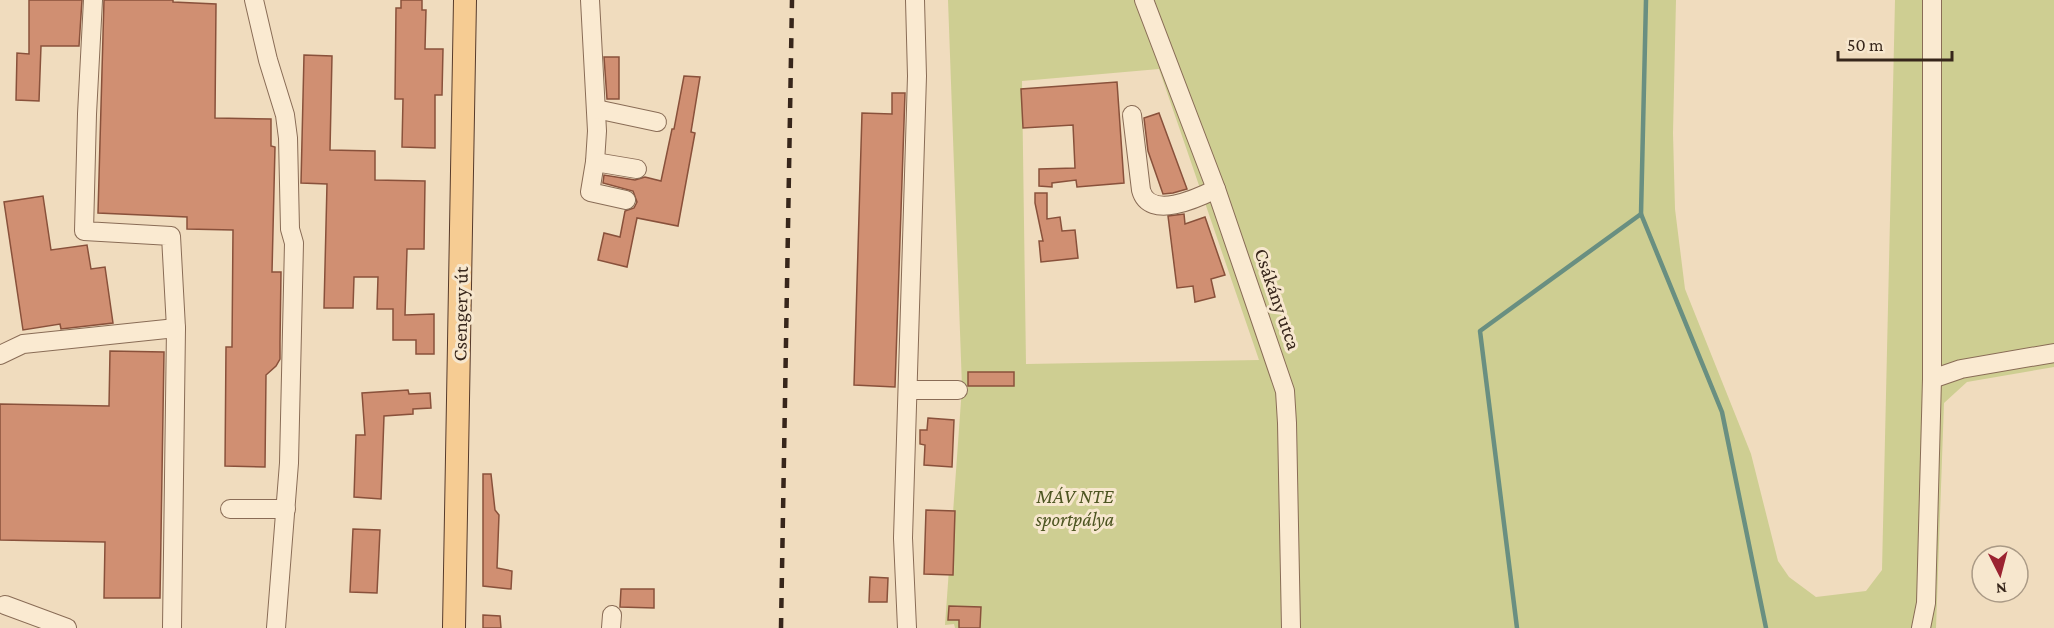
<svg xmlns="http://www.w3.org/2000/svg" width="2054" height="628" font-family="'Crimson Pro',serif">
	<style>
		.green { fill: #cece92; fill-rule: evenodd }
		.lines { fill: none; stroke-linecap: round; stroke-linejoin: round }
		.stream { stroke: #698f81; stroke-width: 4.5 }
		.building { fill: #d08f72; stroke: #89513b; stroke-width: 1.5 }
		.minor-casing { stroke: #896c56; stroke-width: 20 }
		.major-casing { stroke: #563a2b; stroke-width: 24 }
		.minor { stroke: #faead1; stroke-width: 18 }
		.major { stroke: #f6cc93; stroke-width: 22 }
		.rail { stroke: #37261b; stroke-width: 4.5; stroke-dasharray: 10 10; stroke-linecap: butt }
		.labels { text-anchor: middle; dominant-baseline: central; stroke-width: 6; stroke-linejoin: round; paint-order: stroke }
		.street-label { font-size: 20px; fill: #37261b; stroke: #f7e7ce }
		.park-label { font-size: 20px; font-style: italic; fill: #4d5521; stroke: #f7e7ce }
	</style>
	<rect width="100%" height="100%" fill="#f0dcbe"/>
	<path class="green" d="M948 0H1676L1673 133 1675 209 1685 289 1751 454 1778 561 1789 577 1816 597 1866 591 1882 570 1895 0H2054V367L1967 382 1944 403 1936 628H955L954 624 945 625 962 387ZM1159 69 1259 360 1026 364 1022 81Z"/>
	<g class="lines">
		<g class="stream">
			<path d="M1646 0 1641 214 1722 412 1766 628"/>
			<path d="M1517 628 1480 331 1641 214"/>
		</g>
	</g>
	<g class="building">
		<path d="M29 0H82L79 46H41L39 101 16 100 17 53 29 54Z"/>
		<path d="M104 0H173V2L216 4 215 118 271 119V146L275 147 272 272H281L280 342V359L276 366 266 375 265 467 225 466 226 347H232L233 230 187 229V217L98 213Z"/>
		<path d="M401 0H422V10H426L425 49H443L442 95H435V148L402 147 403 99H395L396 8H401Z"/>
		<path d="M304 55 332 56 330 150 375 151V180L425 181 424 249H407L405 315 434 314V354H416V340H393V309H377L378 277H354L353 308H324L327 184 301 183Z"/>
		<path d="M604 57H619V99H607Z"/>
		<path d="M684 76 700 77 691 132 695 133 678 226 637 218 627 267 598 260 604 233 620 237 625 211 634 208 637 202 633 191 603 183 604 175 635 180 645 177 661 181 672 129H674Z"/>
		<path d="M1117 82 1124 183 1077 187 1076 180 1052 183V187L1039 186V169L1075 168 1073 125 1023 128 1021 89Z"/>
		<path d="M892 93H905L895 387 854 385 862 113 892 114Z"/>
		<path d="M1159 113 1187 189 1173 193 1163 194 1148 151 1144 118Z"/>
		<path d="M1035 193H1047V219L1060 217 1062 231 1075 230 1078 258 1041 262 1039 241H1043L1035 203Z"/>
		<path d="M43 196 51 250 87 245 91 269 105 267 113 323 61 329 60 324 23 330 4 202Z"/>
		<path d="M1184 214 1185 224 1205 217 1225 275 1211 279 1215 297 1195 302 1193 286 1177 288 1168 216Z"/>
		<path d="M110 351 164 352 160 598H104L105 542 0 540V404L109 406Z"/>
		<rect x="968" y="372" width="46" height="14"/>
		<path d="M408 390 409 394 430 393 431 408 413 409V414L384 416 381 499 354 497 356 435H365L362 393Z"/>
		<path d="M928 418 954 420 952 467 924 465 925 445 920 444V430H927Z"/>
		<path d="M483 474H491L495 510 499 515 497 568 512 571 511 589 483 586Z"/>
		<path d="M926 510 955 511 953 575 924 574Z"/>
		<path d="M353 529 380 530 377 593 350 592Z"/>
		<path d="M870 577 888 578 887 602H869Z"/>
		<path d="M621 589H654V608L620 607Z"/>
		<path d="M949 606 981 607 980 628H959V620H948Z"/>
		<path d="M483 615 500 616 501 628H483Z"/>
	</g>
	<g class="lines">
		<defs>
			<g id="minor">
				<path d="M93 0 87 114 84 231 171 236 176 328 172 628"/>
				<path d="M254 0 268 60 285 115 288 138 290 229 294 243 289 463 276 628"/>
				<path d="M590 0 597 131 595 162 590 192 626 200"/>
				<path d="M1144 0 1216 189 1285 391 1287 423 1291 628"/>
				<path d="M596 109 657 122"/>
				<path d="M1132 115 1141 190C1149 221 1198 198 1216 189"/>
				<path d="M595 162 637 169"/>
				<path d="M0 355 23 344 176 328"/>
				<path d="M1932 379 1961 369 2054 353"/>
				<path d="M908 390H958"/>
				<path d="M230 509H286"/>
				<path d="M5 605 67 628"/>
				<path d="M611 628 612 615"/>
				<path d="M907 628 903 538 917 76 915 0"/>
				<path d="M1921 628 1926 603 1932 379V0"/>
			</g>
			<path id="major" d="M454 628 465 0"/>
		</defs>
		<use href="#minor" class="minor-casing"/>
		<use href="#major" class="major-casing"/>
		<use href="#minor" class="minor"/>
		<use href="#major" class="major"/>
		<path class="rail" d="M781 628 792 0"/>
	</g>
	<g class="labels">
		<g class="street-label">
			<text transform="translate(1278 299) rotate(71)">Csákány utca</text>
			<text transform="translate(460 314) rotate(-89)">Csengery út</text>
		</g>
		<g class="park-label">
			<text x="1075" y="496">MÁV NTE<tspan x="1075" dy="23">sportpálya</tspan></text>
		</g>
	</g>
	<g transform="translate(2000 574) rotate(174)"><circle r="28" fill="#f7e7ce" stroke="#aa9a86" stroke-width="1.5"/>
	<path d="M0-4.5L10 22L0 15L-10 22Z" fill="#9b2331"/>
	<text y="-9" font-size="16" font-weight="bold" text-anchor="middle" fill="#37261b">N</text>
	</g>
	<path d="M1838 51v9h114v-9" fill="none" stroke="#37261b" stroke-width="3"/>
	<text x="1847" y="51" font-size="18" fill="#37261b" stroke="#f7e7ce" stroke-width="4.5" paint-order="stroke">50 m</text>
</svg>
